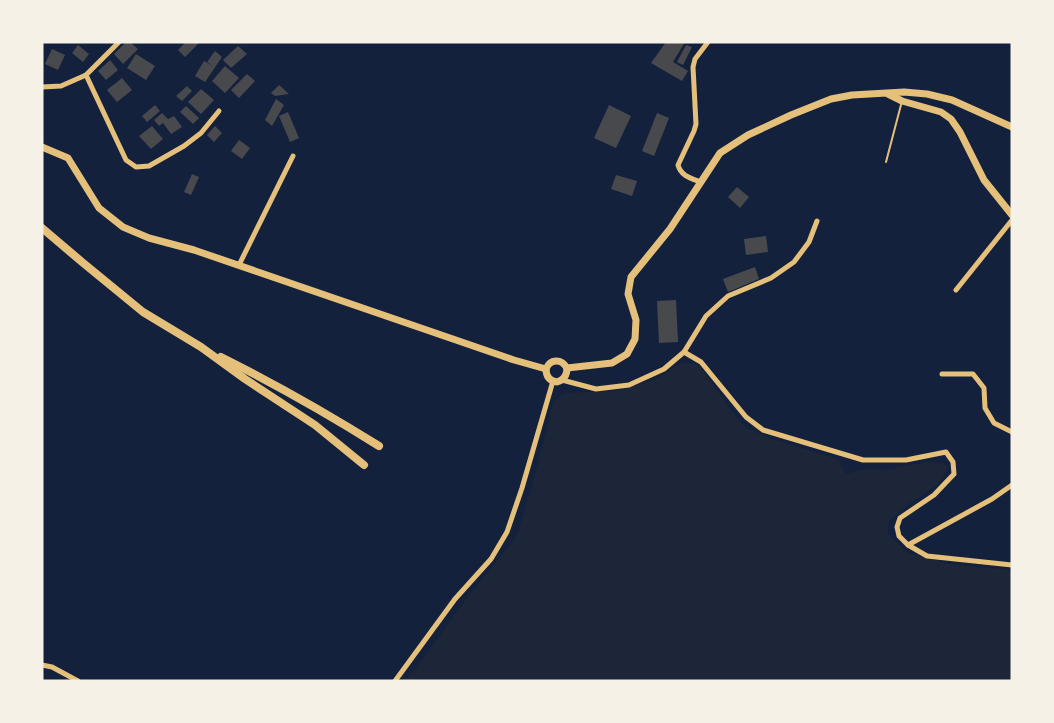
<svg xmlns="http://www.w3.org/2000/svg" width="1054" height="723" font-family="Raleway,sans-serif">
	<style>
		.green { fill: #1d2539 }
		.building { fill: #48494c }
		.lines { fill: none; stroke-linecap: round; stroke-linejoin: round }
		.service { stroke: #e5c07b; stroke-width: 2 }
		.minor { stroke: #e5c07b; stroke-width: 5 }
		.tertiary { stroke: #e5c07b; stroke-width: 7 }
		.primary { stroke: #e5c07b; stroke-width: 8 }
	</style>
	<rect width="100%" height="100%" fill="#14213d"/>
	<path class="green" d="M681 363 697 364 710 380 729 408 747 428 773 439 838 459 846 474 870 468 884 470 928 462 944 463 948 468 938 484 906 506 888 522V534L908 553 949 564 1012 570V681H405L419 664 470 594 516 537 532 487 553 403 564 393 615 391 654 380Z"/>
	<g class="building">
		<path d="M126 42H130L138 49 123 64 114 54Z"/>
		<path d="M186 42H200L185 57 178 50Z"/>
		<path d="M666 42H685L673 62 688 71 682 81 651 63Z"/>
		<path d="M78 45 89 54 83 62 72 53Z"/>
		<path d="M686 45 692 47 683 65 677 62Z"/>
		<path d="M238 46 247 54 231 68 223 60Z"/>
		<path d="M52 49 65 55 58 70 45 64Z"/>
		<path d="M215 51 222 57 205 82 195 76 204 61 214 67 207 62Z"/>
		<path d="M136 54 155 66 146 80 127 68Z"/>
		<path d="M110 60 118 70 106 80 98 71Z"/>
		<path d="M225 66 239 78 225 93 212 81Z"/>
		<path d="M247 74 255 81 239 98 231 90Z"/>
		<path d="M122 78 132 90 117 102 107 90Z"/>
		<path d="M279 85 289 94 275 96 271 93Z"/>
		<path d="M187 86 192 91 182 101 176 96Z"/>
		<path d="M201 89 214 100 201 114 188 102Z"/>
		<path d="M276 99 284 105 272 126 265 120Z"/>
		<path d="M155 105 160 111 147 122 142 116Z"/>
		<path d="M609 105 631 116 616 148 594 138Z"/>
		<path d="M186 106 199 118 193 124 180 112Z"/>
		<path d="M288 112 299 138 290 142 279 116Z"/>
		<path d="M162 113 168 119 174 116 182 127 171 134 163 123 159 126 154 120Z"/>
		<path d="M657 113 669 118 654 156 642 151Z"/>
		<path d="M152 126 163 139 151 149 139 136Z"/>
		<path d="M215 126 222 133 214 142 207 135Z"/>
		<path d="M239 140 250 148 242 159 231 151Z"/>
		<path d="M192 174 199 177 191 195 184 192Z"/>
		<path d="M616 175 637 181 632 196 611 189Z"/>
		<path d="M737 187 749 197 740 208 728 197Z"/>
		<path d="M766 236 768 252 746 255 744 239Z"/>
		<path d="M755 267 759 279 728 292 723 279Z"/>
		<path d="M676 300 678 342 659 343 657 301Z"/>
	</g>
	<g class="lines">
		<path class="service" d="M886 162 902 101"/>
		<g class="minor">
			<path d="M86 75 126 160 136 167 149 166 184 146 201 133 219 111"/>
			<path d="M42 87 61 86 86 75 119 42"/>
			<path d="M701 182C690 178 681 176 678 165L694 131 696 124 693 67 695 59 708 42"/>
			<path d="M239 265 293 156"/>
			<path d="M956 290 1012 220"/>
			<path d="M684 352 706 316 728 296 771 278 794 262 809 242 817 221"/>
			<path d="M942 374H973L984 388 985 408 994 423 1012 432"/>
			<path d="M562 380 596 389 629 385 664 369 684 352 701 362 746 417 763 430 863 460H906L946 452 953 462 954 474 934 495 900 518 897 527 899 536 908 545 927 556 1012 565"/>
			<path d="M908 545 992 499 1012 485"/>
			<path d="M42 665 52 667 78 681"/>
			<path d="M395 681 455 599 491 559 507 532 522 488 553 381"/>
		</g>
		<g class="tertiary">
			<path d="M888 94 902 101 941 112 951 119 960 132 984 180 1012 215"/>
			<path d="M42 147 68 158 99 208 123 227 149 238 194 250 514 360 546 369"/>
			<path d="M567 368 612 363 627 354 635 339 636 320 628 294 631 277 670 229 720 153 748 135 791 115 831 99 852 95 904 92 927 94 952 100 1012 127"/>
			<path d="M546 369C546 377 550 381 557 382 564 380 567 375 567 368"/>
			<path d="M546 369C550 359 561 358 567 368"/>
		</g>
		<g class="primary">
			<path d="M42 228 82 262 143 312 201 347 245 379 315 425 364 465"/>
			<path d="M221 357C275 384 328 414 379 446"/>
		</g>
	</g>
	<rect width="1054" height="723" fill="none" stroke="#f6f1e7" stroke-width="87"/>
</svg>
